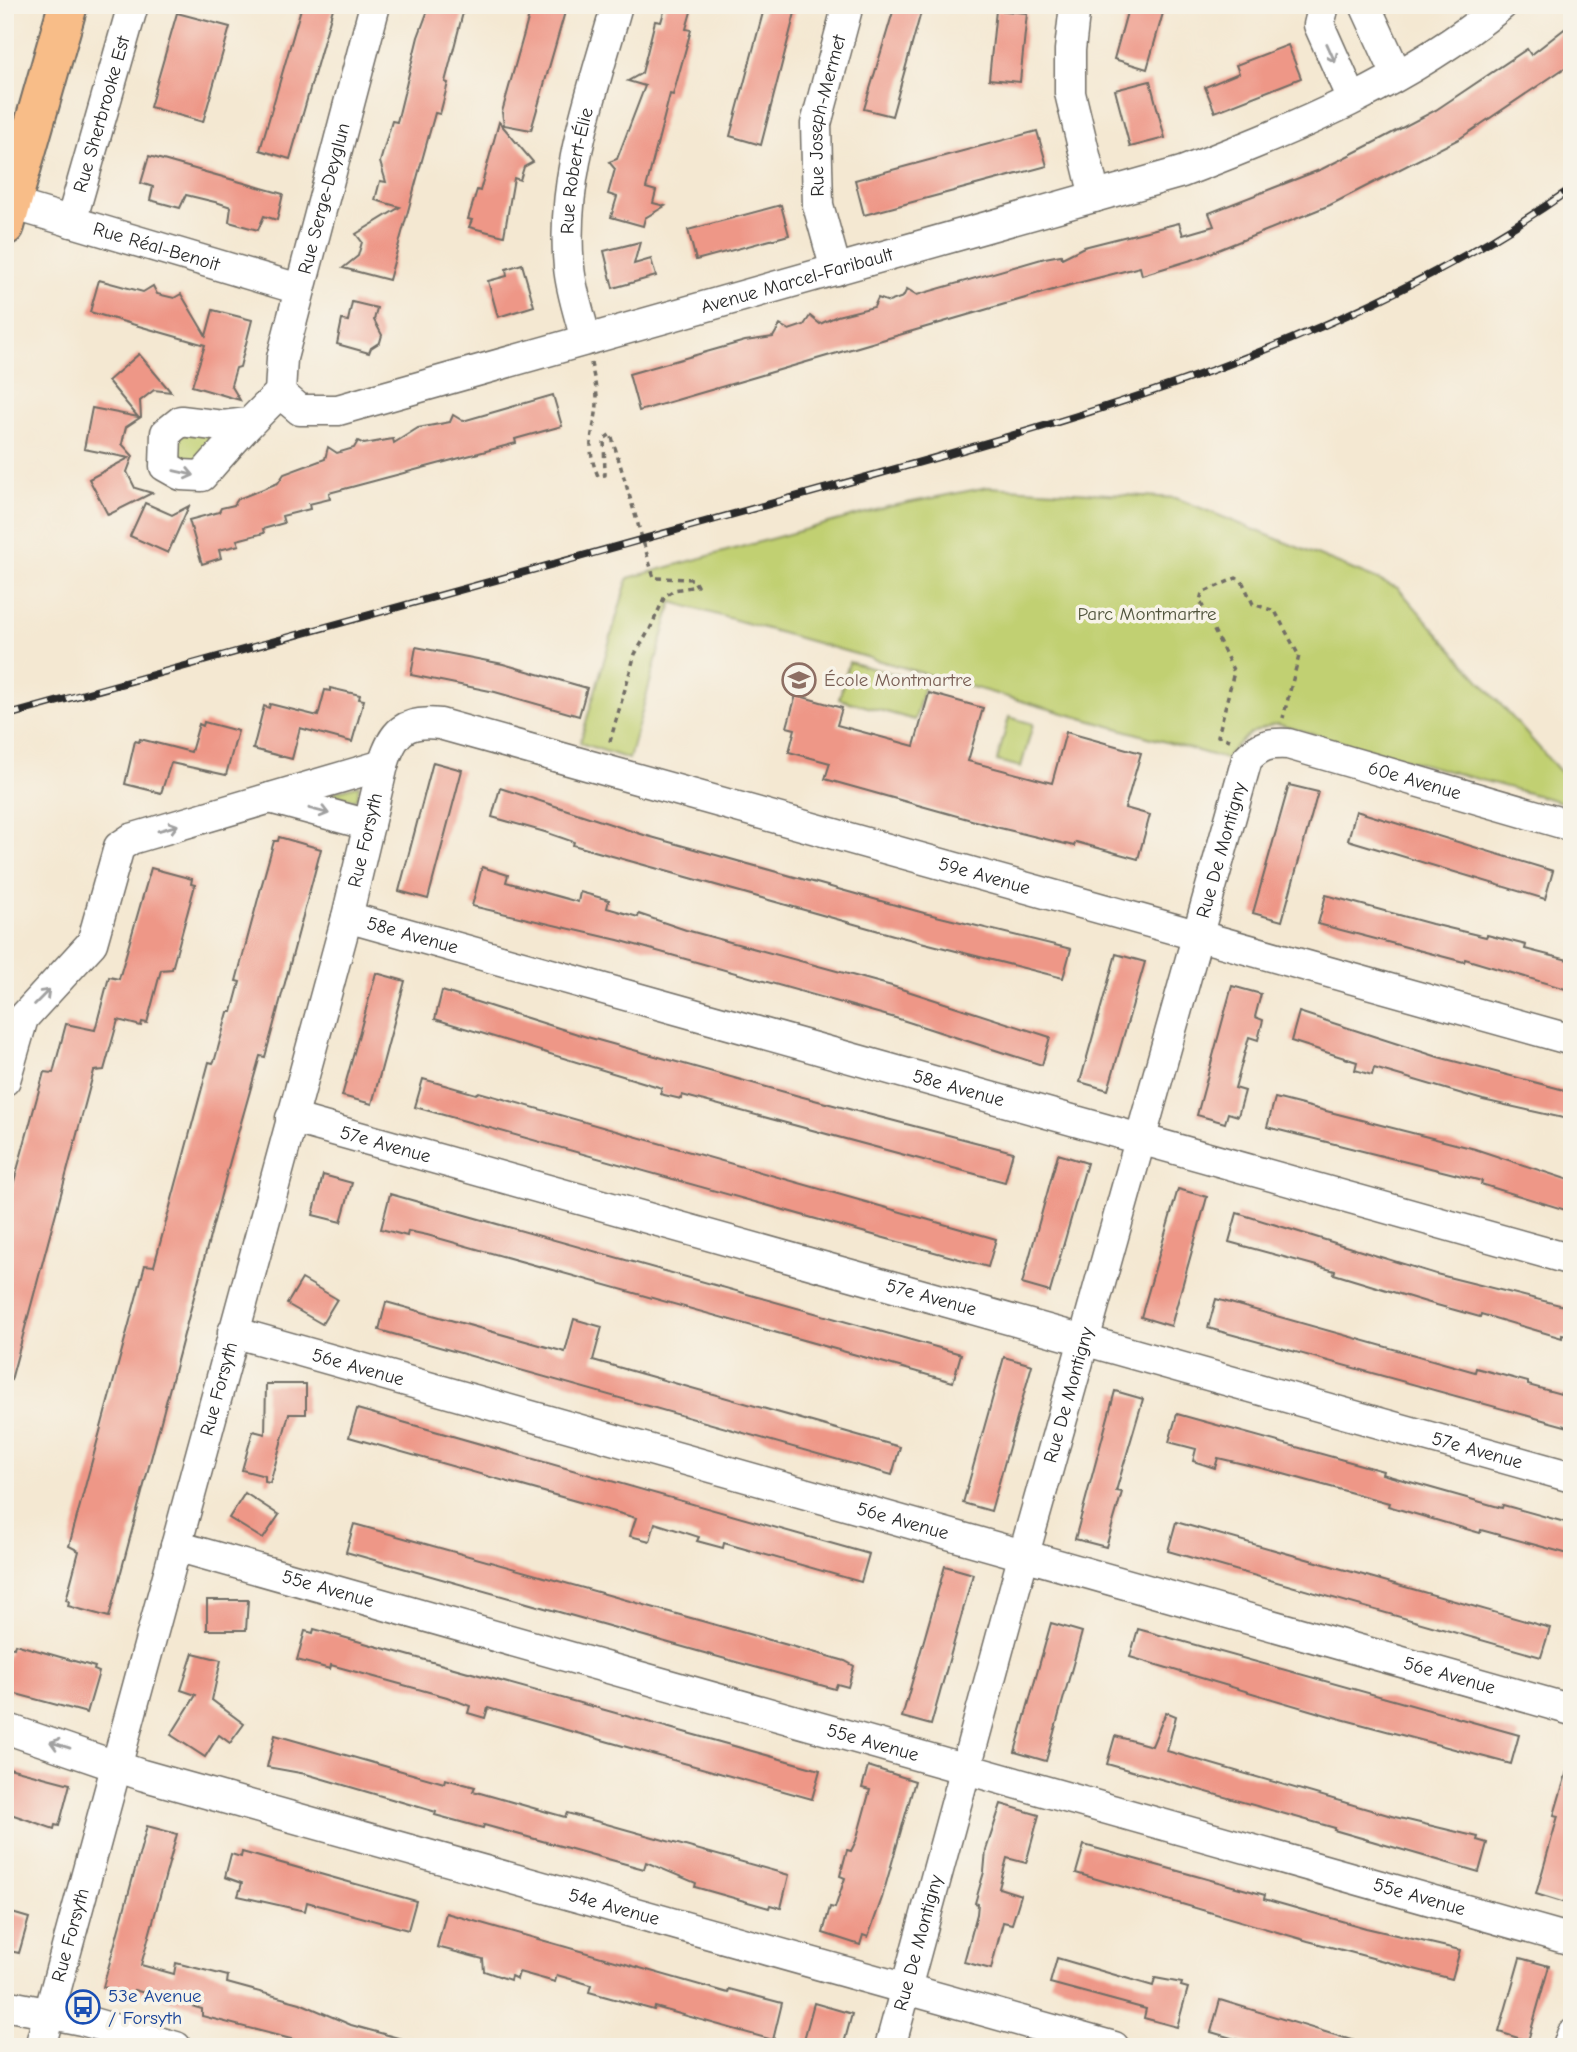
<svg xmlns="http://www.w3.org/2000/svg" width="1577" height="2052" font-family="'Comic Neue',sans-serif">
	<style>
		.green { fill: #c1d072; stroke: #767e4e; stroke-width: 2 }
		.building { fill: #ee9787 }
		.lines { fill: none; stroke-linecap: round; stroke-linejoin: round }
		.minor-casing { stroke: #716d65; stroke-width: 33 }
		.major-casing { stroke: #716d65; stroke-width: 42 }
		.path { stroke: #716d65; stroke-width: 3.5; stroke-dasharray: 5 5; stroke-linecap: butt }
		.minor { stroke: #fff; stroke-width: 30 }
		.major { stroke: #f8bd88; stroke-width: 38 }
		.rail-casing { stroke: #2b2b2b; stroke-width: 8 }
		.rail { stroke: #f7f3e8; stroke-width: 5; stroke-dasharray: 16; stroke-linecap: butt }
		.oneway { stroke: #a0a0a0 }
		.labels { text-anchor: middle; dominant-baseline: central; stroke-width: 7; stroke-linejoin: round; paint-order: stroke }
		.street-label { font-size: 19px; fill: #2b2b2b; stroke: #f7f3e8 }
		.park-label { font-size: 19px; fill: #50543d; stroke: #f7f3e8 }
		.education-label { font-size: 19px; fill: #785e54; stroke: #f7f3e8; text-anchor: start }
		.transit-label { font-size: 19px; fill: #164399; stroke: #f7f3e8; text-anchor: start }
	</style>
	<rect width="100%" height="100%" fill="#f7f3e8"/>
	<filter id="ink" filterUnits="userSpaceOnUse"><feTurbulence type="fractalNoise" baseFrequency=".0143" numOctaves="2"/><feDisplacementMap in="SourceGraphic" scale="14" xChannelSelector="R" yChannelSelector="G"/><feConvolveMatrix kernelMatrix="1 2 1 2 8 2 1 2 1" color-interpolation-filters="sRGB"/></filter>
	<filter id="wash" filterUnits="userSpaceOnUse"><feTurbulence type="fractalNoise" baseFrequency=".00686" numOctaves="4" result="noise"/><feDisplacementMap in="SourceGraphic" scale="28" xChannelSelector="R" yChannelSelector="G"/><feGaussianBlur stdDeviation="1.57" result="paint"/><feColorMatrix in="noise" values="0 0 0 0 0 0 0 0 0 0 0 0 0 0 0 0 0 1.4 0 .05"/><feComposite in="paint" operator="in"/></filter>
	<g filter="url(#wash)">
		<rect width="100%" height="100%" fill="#f4e8d2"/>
		<g class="green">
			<path d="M186 428 224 443 185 468 171 443Z"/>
			<path d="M988 487 1176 498 1398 588 1572 785V805L1277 724C1253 729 1239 739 1226 759L672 602 629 759 580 743 628 578 887 507Z"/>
			<path d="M849 662 925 682 915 720 839 699Z"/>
			<path d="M1009 717 1033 724 1021 767 997 761Z"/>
			<path d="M359 785 358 796 354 800 330 793Z"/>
		</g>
		<g id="blocks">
			<g class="building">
				<path d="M302 5H334L290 159 260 150Z"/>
				<path d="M430 5H465L445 82 448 83 440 114 435 113 389 280 343 268 358 256 362 242 356 234 400 207 375 200 380 181 386 182 380 162 392 121 397 122 418 37Z"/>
				<path d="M532 5H567L531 130 504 125 502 112Z"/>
				<path d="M666 5H693L686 29 691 30 673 95 670 94 646 188 656 191 653 203 665 206 645 218 643 226 611 217 617 197 608 194 615 169 609 162 617 159 645 86 628 81 642 73 655 21 661 22Z"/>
				<path d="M765 5H797L761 145 730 136Z"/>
				<path d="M895 5H923L892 116 864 109Z"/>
				<path d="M1129 5 1163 13 1147 69 1114 59Z"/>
				<path d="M996 10 1027 13 1020 82 989 79Z"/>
				<path d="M177 13 230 27 203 122 150 107Z"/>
				<path d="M1572 23V63L1459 139 1330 205 1198 258 1142 275 1140 267 1070 285 639 411 629 374 745 341 773 337 780 325 789 330 804 325 810 316 820 324 837 316 874 307 878 298 889 302 903 297 907 289 917 295 1045 258 1061 255 1062 258 1084 247 1179 223 1183 235 1214 226 1209 213 1322 169 1375 142 1436 110 1527 49 1531 55Z"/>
				<path d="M1288 45 1301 78 1215 112 1205 87 1239 73 1236 65Z"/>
				<path d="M1150 81 1165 138 1130 147 1115 90Z"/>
				<path d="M499 122 533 162 524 167 520 180 514 178 504 236 469 227 472 220 468 219 477 190 480 191Z"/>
				<path d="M1037 131 1047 166 864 215 855 180Z"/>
				<path d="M149 156 283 194 277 220 264 216 258 230 229 222 231 207 219 203 186 195 180 208 150 200 153 187 141 183Z"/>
				<path d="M781 205 789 235 696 260 688 230Z"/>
				<path d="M640 242 634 264 651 259 656 276 613 288 604 251Z"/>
				<path d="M522 264 534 306 498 317 488 281 507 276 506 269Z"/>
				<path d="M99 280 143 292 153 286 157 294 174 298 181 294 206 336 213 310 252 320 240 367 236 368 231 385 240 400 192 386 205 345 90 312Z"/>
				<path d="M352 302 377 308 374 320 382 335 380 342 371 348 369 353 337 344 342 320 348 321Z"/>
				<path d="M139 354 171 392 154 390 140 401 141 417 126 427 124 435 122 444 133 456 127 472 135 488 152 493 108 515 89 479 129 458 84 449 92 408 138 417 108 381Z"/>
				<path d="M553 395 562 426 515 439 516 443 329 493 330 499 309 504 310 509 282 516 284 523 263 529 264 533 237 540 239 545 219 550 221 558 202 564 189 520 219 512 221 508 234 505 238 499 278 483 284 474 325 459 328 447 337 453 354 448 358 441 364 444 393 439 394 443 418 428 450 422 453 415 463 421Z"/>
				<path d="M145 503 172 515 189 506 168 553 130 536Z"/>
				<path d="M416 647 503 664 587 688 579 716 495 692 411 675Z"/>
				<path d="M330 688 360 695 359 699 364 700 352 742 300 728 292 759 253 749 264 706 269 708 270 704 318 716 325 690 330 691Z"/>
				<path d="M929 693 983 708 968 761 1052 783 1066 732 1141 753 1125 808 1150 815 1138 859 1076 842 1074 846 1000 828 825 779 830 763 789 752 795 729 787 727 796 695 842 708 837 725 914 746Z"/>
				<path d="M204 722 238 731 226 775 171 763 161 793 125 784 135 741 139 742 140 739 191 752 199 724 203 726Z"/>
				<path d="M433 762 462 770 428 899 399 891Z"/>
				<path d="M1289 785 1318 792 1282 921 1253 913Z"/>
				<path d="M500 788 644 835 924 913 1071 949 1063 978 897 936 573 845 574 842 545 832 492 817Z"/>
				<path d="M1356 811 1553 871 1545 899 1348 840Z"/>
				<path d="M279 837 321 849 265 1057 260 1056 230 1161 109 1617 68 1606 69 1601 66 1600 79 1551 69 1546 145 1265 154 1266 209 1062 213 1063 215 1059 228 1012H232L240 982 236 981 262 884 274 841H278Z"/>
				<path d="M482 867 508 875 506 882 578 902 580 892 609 900 607 908 638 917 639 914 686 930 892 986 1050 1037 1042 1065 899 1019 618 940 472 906Z"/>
				<path d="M151 868 192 879 191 884 195 885 172 969 161 970 147 1023 142 1022 141 1026 118 1020 104 1070 94 1071 11 1380 5 1379V1214L44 1072 53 1073 66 1024 95 1030 109 977 119 979Z"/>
				<path d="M1326 895 1432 924 1486 937 1487 935 1526 945 1525 949 1572 961V991L1465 959 1464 962 1318 924Z"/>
				<path d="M1116 954 1145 962 1108 1090 1080 1082Z"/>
				<path d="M376 973 405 981 372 1104 342 1096Z"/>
				<path d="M1232 986 1261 994 1255 1017 1263 1020 1258 1040 1249 1037 1235 1088 1245 1091 1238 1116 1228 1113 1225 1123 1197 1115Z"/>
				<path d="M442 991 587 1037 799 1096 1013 1152 1005 1182 682 1095 681 1099 660 1094 662 1088 435 1019Z"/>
				<path d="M1299 1012 1438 1057 1572 1092V1120L1483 1100 1374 1068 1372 1075 1355 1070 1357 1062 1291 1041Z"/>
				<path d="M423 1079 476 1094 479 1092 996 1239 988 1267 415 1107Z"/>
				<path d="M1275 1098 1475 1149 1572 1181V1212L1481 1184 1482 1181 1267 1127Z"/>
				<path d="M1058 1154 1087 1163 1050 1292 1022 1284Z"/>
				<path d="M323 1175 352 1183 341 1222 313 1215Z"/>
				<path d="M1178 1189 1207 1197 1171 1326 1141 1317Z"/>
				<path d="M390 1194 961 1354 953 1382 427 1235 408 1231 407 1236 381 1229Z"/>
				<path d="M1237 1213 1436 1274 1572 1308V1337L1562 1335V1338L1481 1314 1480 1317 1426 1302 1334 1274 1335 1271 1229 1242Z"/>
				<path d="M302 1279 337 1299 322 1324 287 1304Z"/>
				<path d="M1216 1299 1475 1372 1476 1368 1528 1382V1385L1572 1397V1428L1208 1328Z"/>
				<path d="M386 1302 565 1352 574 1319 602 1327 593 1360 900 1447 892 1475 379 1330Z"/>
				<path d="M1004 1357 1032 1365 991 1511 963 1503Z"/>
				<path d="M266 1384H306V1414H289L270 1483 265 1482V1476L242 1470 253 1431 265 1434Z"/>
				<path d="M1115 1391 1143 1399 1116 1491 1122 1492 1106 1547 1075 1539Z"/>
				<path d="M357 1409 869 1554 861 1582 724 1543 723 1548 697 1541 699 1537 655 1523 650 1541 630 1536 636 1518 349 1437Z"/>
				<path d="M1177 1414 1383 1471 1382 1474 1502 1508 1503 1505 1572 1524V1555L1481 1530 1480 1533 1388 1506 1389 1503 1269 1470 1218 1458 1215 1468 1193 1461 1196 1449 1169 1442Z"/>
				<path d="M245 1493 279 1515 263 1539 229 1518Z"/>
				<path d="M1176 1522 1550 1628 1541 1657 1168 1551Z"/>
				<path d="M354 1524 845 1661 854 1666 848 1687 837 1684 835 1689 740 1663 346 1552Z"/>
				<path d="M945 1566 973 1574 931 1725 902 1717Z"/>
				<path d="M207 1600H248L246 1630H207Z"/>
				<path d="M1051 1623 1082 1632 1046 1761 1015 1752Z"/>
				<path d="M314 1629 820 1770 812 1799 488 1708 485 1718 468 1713 470 1706 447 1697 331 1665 330 1669 297 1660 305 1631 313 1633Z"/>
				<path d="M1138 1629 1519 1735 1511 1764 1330 1716 1130 1657Z"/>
				<path d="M15 1644 95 1667 94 1670 99 1672 87 1713 5 1691V1664L10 1647 14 1648Z"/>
				<path d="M193 1653 221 1660 212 1700 244 1724 230 1743 219 1735 205 1757 171 1735 196 1695 181 1690Z"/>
				<path d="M1166 1712 1176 1716 1167 1751 1395 1817 1478 1837 1477 1840 1487 1843 1479 1872 1334 1830 1335 1828 1107 1764 1115 1736 1152 1746Z"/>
				<path d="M275 1735 444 1783 445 1779 475 1787 473 1791 565 1817 567 1813 789 1875 781 1908 770 1905 769 1908 695 1887 696 1883 646 1862 644 1869 484 1825 483 1828 435 1815 436 1812 306 1774 267 1767Z"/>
				<path d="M868 1766 915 1781 882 1898 868 1937 863 1935 860 1945 823 1933 830 1907 835 1908 845 1878 840 1876 847 1850 851 1851 856 1841 870 1790 862 1788Z"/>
				<path d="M5 1767 70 1784 59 1826 55 1825 54 1829 5 1812Z"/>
				<path d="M1567 1771H1572V1878L1565 1903 1536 1894 1558 1816 1554 1815Z"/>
				<path d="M1001 1804 1039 1815 1026 1863 1007 1858 999 1888 1021 1895 1012 1924 1003 1922 991 1969 964 1962 977 1914 978 1904 975 1903 984 1872 986 1850Z"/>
				<path d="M147 1826 177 1834 141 1965 174 1974 176 1963 228 1976 227 1983 300 2003 351 2025 413 2042 412 2047H322L202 2016V2009L134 1990 132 1995 103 1987Z"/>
				<path d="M1084 1845 1265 1895 1264 1899 1366 1928 1460 1950 1452 1979 1308 1941 1076 1873Z"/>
				<path d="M242 1852 416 1901 408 1930 307 1902 305 1911 238 1896 242 1883 225 1877 231 1854 241 1857Z"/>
				<path d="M5 1911 29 1918 19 1953 5 1950Z"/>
				<path d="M446 1913 728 1993 729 1989 782 2003 773 2040 655 2007 654 2010 589 1992 591 1985 557 1975 555 1982 519 1972 517 1979 511 1976 510 1980 484 1971 483 1959 437 1947Z"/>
				<path d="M1057 1958 1153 1986 1155 1978 1182 1983 1181 1986 1188 1988 1177 2027 1144 2018 1146 2009 1050 1983Z"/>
				<path d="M1520 1958 1549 1966 1528 2041 1499 2032Z"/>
				<path d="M1220 2000 1358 2042V2047H1262L1211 2032Z"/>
				<path d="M814 2003 852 2014 843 2047H802Z"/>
			</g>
		</g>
	</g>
	<g filter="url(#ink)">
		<use href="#blocks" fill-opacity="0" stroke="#716d65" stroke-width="2"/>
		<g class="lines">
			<defs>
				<g id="minor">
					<path d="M1075 5 1070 50V93L1095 197"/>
					<path d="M1324 5 1319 25 1352 99"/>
					<path d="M1365 5 1397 75"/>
					<path id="s1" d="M5 202 299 289"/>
					<path id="s2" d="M71 222 133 5"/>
					<path id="s3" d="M836 270 818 205 816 124 848 5"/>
					<path id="s4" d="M586 340C580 316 571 291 569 267 560 177 593 91 617 5"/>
					<path id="s5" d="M280 393 282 358 375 5"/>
					<path id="s6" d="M248 423 223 426 181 421 166 433 165 466 181 475 202 476C227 447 252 419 280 393L300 410H338L1182 172C1295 129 1408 82 1502 5"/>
					<path d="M270 798 369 825"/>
					<path id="s7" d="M347 917 1572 1260"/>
					<path d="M5 1080 23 1018 92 943 119 847 131 839 383 765"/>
					<path id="s8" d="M291 1118 1572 1477"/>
					<path id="s9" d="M233 1332 1572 1710"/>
					<path id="s10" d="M176 1546 1572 1940"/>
					<path id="s11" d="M5 1728 142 1775 1114 2047"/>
					<path d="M5 2005 82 2020 176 2047"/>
					<path id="s12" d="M40 2047 347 917 383 765C393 732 404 720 440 724L1572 1040"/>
					<path id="s13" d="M890 2047 1024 1554 1247 759C1260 745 1269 743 1288 744L1572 826"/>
					<path d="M1568 2047 1572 2035"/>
				</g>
				<path id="major" d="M5 226 68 5"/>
			</defs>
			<use href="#minor" class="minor-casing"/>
			<use href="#major" class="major-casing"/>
			<g class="path">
				<path d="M591 363C593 374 596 385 597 397 598 429 582 439 598 476L605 475 604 439 611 434 654 578 693 579 697 586 674 590 665 596 650 629 635 654 609 745"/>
				<path d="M1230 740 1218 736 1234 672 1200 601 1202 593 1236 578 1242 581 1253 604 1275 611 1299 656 1283 718"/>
			</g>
			<use href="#minor" class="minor"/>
			<use href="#major" class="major"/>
			<defs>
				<path id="rail" d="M5 716C262 644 520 574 777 502 1049 426 1337 354 1572 188"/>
			</defs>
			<use href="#rail" class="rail-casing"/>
			<use href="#rail" class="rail"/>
		</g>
		<defs><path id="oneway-shaft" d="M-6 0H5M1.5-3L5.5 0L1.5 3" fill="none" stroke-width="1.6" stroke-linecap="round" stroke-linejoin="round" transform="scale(1.75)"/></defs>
		<g class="oneway">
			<use href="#oneway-shaft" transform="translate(1331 53) rotate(66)"/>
			<use href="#oneway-shaft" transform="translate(184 473) rotate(13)"/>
			<use href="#oneway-shaft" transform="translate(319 811) rotate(15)"/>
			<use href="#oneway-shaft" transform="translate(168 828) rotate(-16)"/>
			<use href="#oneway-shaft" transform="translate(42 997) rotate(-45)"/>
			<use href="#oneway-shaft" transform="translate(60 1745) rotate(-163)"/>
		</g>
	</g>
	<defs>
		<symbol id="school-ring" viewBox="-11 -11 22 22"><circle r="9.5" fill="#f7f3e8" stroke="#8d6e63" stroke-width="1.5"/><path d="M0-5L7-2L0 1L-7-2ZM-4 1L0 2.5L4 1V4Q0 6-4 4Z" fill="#8d6e63"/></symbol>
		<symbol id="bus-ring" viewBox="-11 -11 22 22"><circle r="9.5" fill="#f7f3e8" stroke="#1a4fb4" stroke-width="1.5"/><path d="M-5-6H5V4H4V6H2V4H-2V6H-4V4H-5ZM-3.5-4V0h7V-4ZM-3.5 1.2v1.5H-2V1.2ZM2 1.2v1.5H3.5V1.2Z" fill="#1a4fb4"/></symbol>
	</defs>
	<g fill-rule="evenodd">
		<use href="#school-ring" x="780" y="661" width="38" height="38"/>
		<use href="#bus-ring" x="64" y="1988" width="38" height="38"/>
	</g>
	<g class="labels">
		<g class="street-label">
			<text stroke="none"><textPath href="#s2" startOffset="112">Rue Sherbrooke Est</textPath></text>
			<text stroke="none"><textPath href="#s3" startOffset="158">Rue Joseph-Mermet</textPath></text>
			<text stroke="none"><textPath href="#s4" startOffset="172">Rue Robert-Élie</textPath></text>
			<text stroke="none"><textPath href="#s5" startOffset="200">Rue Serge-Deyglun</textPath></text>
			<text stroke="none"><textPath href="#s1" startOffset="158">Rue Réal-Benoit</textPath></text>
			<text stroke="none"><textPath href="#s6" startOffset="814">Avenue Marcel-Faribault</textPath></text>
			<text stroke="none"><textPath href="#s13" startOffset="1514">60e Avenue</textPath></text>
			<text stroke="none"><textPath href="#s12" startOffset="1250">Rue Forsyth</textPath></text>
			<text stroke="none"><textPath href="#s13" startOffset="1242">Rue De Montigny</textPath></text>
			<text stroke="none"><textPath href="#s12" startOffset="1972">59e Avenue</textPath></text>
			<text stroke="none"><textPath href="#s7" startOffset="68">58e Avenue</textPath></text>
			<text stroke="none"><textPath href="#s7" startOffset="635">58e Avenue</textPath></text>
			<text stroke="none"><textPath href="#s8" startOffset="98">57e Avenue</textPath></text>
			<text stroke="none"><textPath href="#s8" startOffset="665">57e Avenue</textPath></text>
			<text stroke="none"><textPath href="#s9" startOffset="130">56e Avenue</textPath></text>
			<text stroke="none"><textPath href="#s12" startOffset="682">Rue Forsyth</textPath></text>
			<text stroke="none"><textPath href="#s13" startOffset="676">Rue De Montigny</textPath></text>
			<text stroke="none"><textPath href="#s8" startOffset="1232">57e Avenue</textPath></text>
			<text stroke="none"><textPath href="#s9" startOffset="696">56e Avenue</textPath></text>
			<text stroke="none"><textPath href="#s10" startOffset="158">55e Avenue</textPath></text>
			<text stroke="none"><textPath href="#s9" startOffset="1264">56e Avenue</textPath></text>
			<text stroke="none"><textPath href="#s10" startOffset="724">55e Avenue</textPath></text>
			<text stroke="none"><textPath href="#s10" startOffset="1292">55e Avenue</textPath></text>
			<text stroke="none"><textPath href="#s11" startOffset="635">54e Avenue</textPath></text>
			<text stroke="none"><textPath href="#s12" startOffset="116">Rue Forsyth</textPath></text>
			<text stroke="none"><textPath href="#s13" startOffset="108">Rue De Montigny</textPath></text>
		</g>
		<g class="park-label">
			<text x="1147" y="614">Parc Montmartre</text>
		</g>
		<g class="education-label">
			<text x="824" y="680">École Montmartre</text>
		</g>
		<g class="transit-label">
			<text x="108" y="1996">53e Avenue<tspan x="108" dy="22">/ Forsyth</tspan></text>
		</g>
	</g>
	<rect width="1577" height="2052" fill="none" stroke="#f7f3e8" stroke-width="28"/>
</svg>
